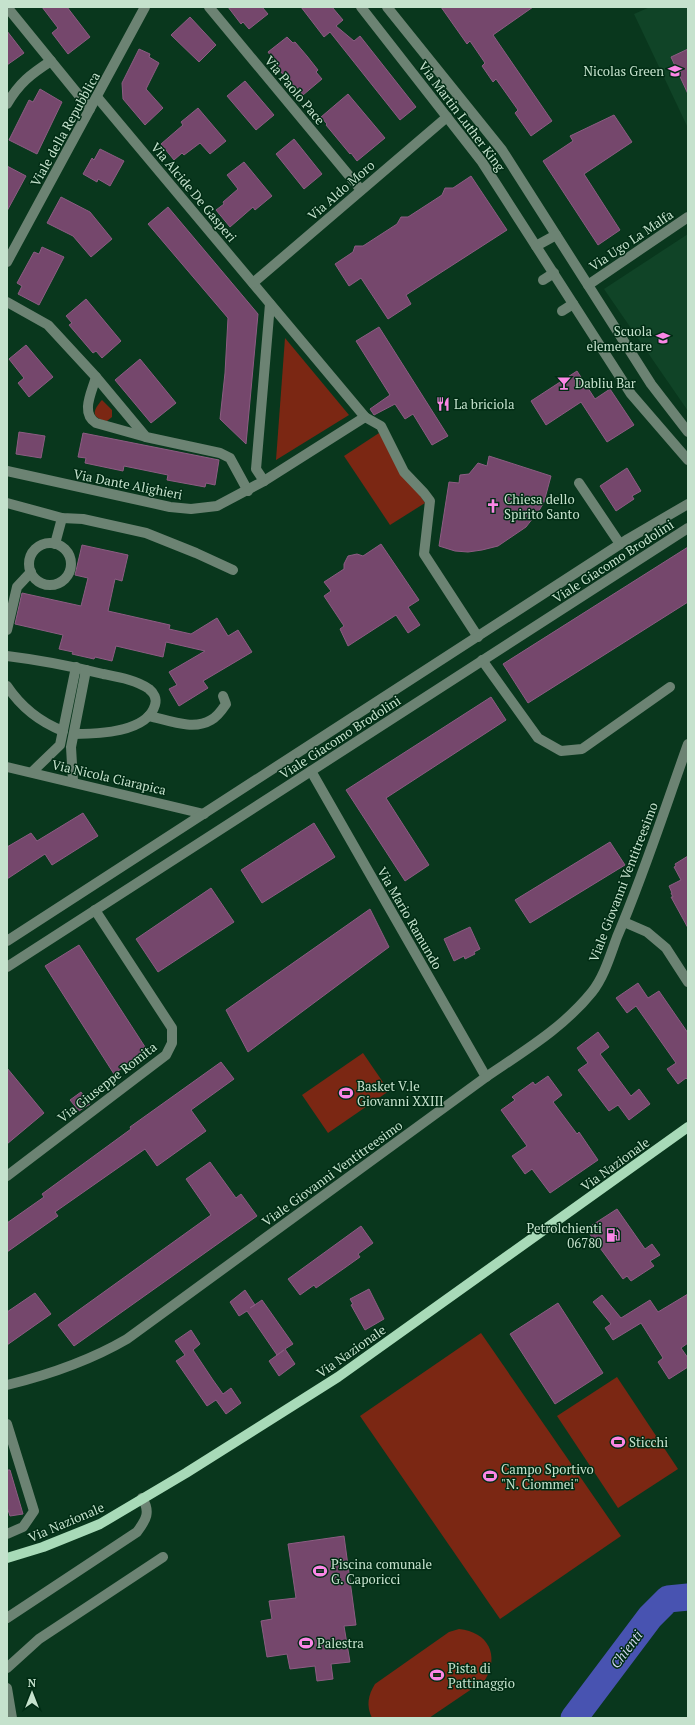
<svg xmlns="http://www.w3.org/2000/svg" width="695" height="1725" font-family="'PT Serif',serif">
	<style>
		.built { fill: #104427 }
		.green { fill: #7b2713 }
		.lines { fill: none; stroke-linecap: round; stroke-linejoin: round }
		.river { stroke: #4853b1; stroke-width: 27 }
		.building { fill: #75476c; stroke: #8c5c82 }
		.minor { stroke: #6c8373; stroke-width: 10 }
		.major { stroke: #a8dab8; stroke-width: 10 }
		.labels { text-anchor: middle; dominant-baseline: central; stroke-width: 3; stroke-linejoin: round; paint-order: stroke }
		.poi-label { font-size: 13px; fill: #c5e2cd; stroke: #002c14; text-anchor: start }
		.street-label { font-size: 13px; fill: #c5e2cd; stroke: #002c14 }
		.water-label { font-size: 14px; font-style: italic; fill: #ccd3ec; stroke: #002c14 }
	</style>
	<rect width="100%" height="100%" fill="#09371d"/>
	<g class="built">
		<path d="M650 7H688V128L634 14Z"/>
		<path d="M688 234V411L604 289Z"/>
	</g>
	<g class="green">
		<path d="M285 338 349 415 276 460Z"/>
		<path d="M102 400 112 410V417L107 421C90 418 93 410 102 400Z"/>
		<path d="M379 433 425 503 390 525 344 456Z"/>
		<path d="M363 1053 389 1091 328 1133 302 1095Z"/>
		<path d="M481 1333 621 1536 500 1619 360 1416Z"/>
		<path d="M617 1377 678 1469 618 1508 557 1416Z"/>
		<path d="M459 1629C488 1632 500 1655 485 1680L429 1718H372C366 1706 368 1695 375 1684L449 1632Z"/>
	</g>
	<g class="lines">
		<path class="river" d="M574 1718 650 1617 668 1599 688 1597"/>
	</g>
	<g class="building">
		<path d="M42 7H67L90 37 68 54 52 33 58 28Z"/>
		<path d="M228 7H262L268 14 249 29 243 22 241 24Z"/>
		<path d="M301 7H332L343 20 336 26 354 41 360 36 416 107 400 120 330 32 324 37Z"/>
		<path d="M441 7H533L493 35 552 121 531 136 515 113 518 110 496 79 493 82 482 66 485 63 470 41 467 44Z"/>
		<path d="M190 17 216 45 199 62 171 35Z"/>
		<path d="M7 31 24 53 7 65Z"/>
		<path d="M287 37 293 43 295 42 307 56 318 70 316 72 322 79 303 95 297 87 295 89 271 60 273 59 268 52Z"/>
		<path d="M139 49 150 54 149 57 159 63 146 89 163 108 145 125 123 99 122 83Z"/>
		<path d="M688 49V94L671 57Z"/>
		<path d="M245 81 274 115 256 130 227 96Z"/>
		<path d="M40 89 62 102 37 154 9 140 29 100 33 102Z"/>
		<path d="M348 94 385 138 357 161 351 153 350 154 326 125 327 124 321 117Z"/>
		<path d="M198 108 226 141 210 154 200 143 184 155 182 153 174 160 161 144 183 125 181 122Z"/>
		<path d="M614 115 632 142 584 174 620 230 598 245 543 161 573 141 570 136Z"/>
		<path d="M294 139 322 174 304 189 276 154Z"/>
		<path d="M100 149 124 161 110 186 98 179 97 182 83 174 92 158 94 160Z"/>
		<path d="M244 162 272 196 255 210 253 207 230 227 216 210 224 204 223 202 238 189 227 175Z"/>
		<path d="M7 166 26 176 7 211Z"/>
		<path d="M471 176 507 230 406 295 411 304 388 319 361 278 349 286 335 264 353 252 355 246H363L397 224 401 217H408L442 195 445 188H453Z"/>
		<path d="M61 197 90 212 112 239 91 257 73 236 47 223Z"/>
		<path d="M168 207 258 314 246 444 220 419 225 373 228 318 148 224Z"/>
		<path d="M42 247 64 257 39 305 18 294 22 286 17 283 34 252 39 254Z"/>
		<path d="M86 299 121 341 102 358 96 351 93 353 69 325 72 323 66 316Z"/>
		<path d="M379 327 448 436 432 445 413 414 405 419 395 404 374 415 370 409 390 395 356 341Z"/>
		<path d="M26 345 53 377 29 397 18 383 24 378 9 359Z"/>
		<path d="M140 359 176 403 151 423 115 380Z"/>
		<path d="M577 371 595 399 610 389 634 425 607 442 581 402 546 425 531 401Z"/>
		<path d="M19 432 45 436 41 458 16 454Z"/>
		<path d="M83 433 219 460 215 485 206 483 205 487 167 480 168 475 124 466 123 471 85 463 86 458 78 457Z"/>
		<path d="M489 456 551 476 544 502 540 509 526 527 498 546 482 550 468 552 455 551 439 546 449 482 459 483 460 475 469 474 478 463 487 466Z"/>
		<path d="M627 468 641 491 632 496 634 499 616 511 600 486Z"/>
		<path d="M381 544 419 600 408 607 420 625 408 633 396 615 348 646 340 629 344 626 324 596 331 591 324 582 344 569V564L348 556 357 554 363 556Z"/>
		<path d="M82 545 128 555 122 581 115 579 108 611 170 625 169 629 191 634 217 618 228 636 238 630 252 652 203 681 208 688 179 706 169 689 177 685 169 672 205 651 166 642 163 657 116 646 112 661 95 657 94 659 72 654 73 652 59 649 63 635 15 624 22 593 81 606 88 578 75 575Z"/>
		<path d="M688 547V602L528 703 503 664Z"/>
		<path d="M491 697 506 720 386 798 429 865 405 881 346 790Z"/>
		<path d="M83 813 98 836 52 865 45 854 7 879V847L31 833 37 841Z"/>
		<path d="M314 823 335 857 262 903 241 870Z"/>
		<path d="M610 842 625 865 530 923 515 900Z"/>
		<path d="M688 856V928L671 897H673L671 893H672L669 886 681 880 674 867 676 866 675 864Z"/>
		<path d="M211 888 234 922 158 972 136 939Z"/>
		<path d="M370 909 389 947 248 1052 226 1010Z"/>
		<path d="M470 927 480 949 474 952 475 954 465 959 464 956 454 961 444 939Z"/>
		<path d="M79 945 147 1050 114 1074 45 966Z"/>
		<path d="M638 983 648 998 659 991 688 1033V1080L686 1078 678 1084 667 1069 676 1063 636 1006 627 1013 616 998Z"/>
		<path d="M598 1032 609 1047 600 1054 631 1096 639 1089 650 1104 629 1120 618 1105 609 1111 578 1070 588 1063 577 1048Z"/>
		<path d="M221 1062 234 1079 191 1110 206 1131 157 1166 145 1149 55 1212 58 1216 7 1252V1223L44 1197 42 1194 131 1129 130 1127Z"/>
		<path d="M7 1068 44 1113 7 1144Z"/>
		<path d="M548 1076 562 1095 553 1102 577 1134 579 1132 598 1160 550 1193 532 1169 525 1174 512 1156 527 1146 501 1110 515 1100 512 1097 533 1082 535 1085Z"/>
		<path d="M81 1092 90 1104 79 1111 70 1100Z"/>
		<path d="M210 1162 236 1198 241 1194 257 1216 74 1346 58 1325 211 1215 186 1179Z"/>
		<path d="M617 1209 645 1249 652 1244 660 1255 650 1261 654 1266 631 1281 627 1276 623 1279 586 1229Z"/>
		<path d="M361 1226 373 1243 358 1254 360 1257 346 1267 316 1288 314 1285 300 1295 288 1279Z"/>
		<path d="M369 1289 384 1319 365 1330 351 1305 353 1304 350 1299Z"/>
		<path d="M245 1290 255 1305 250 1308 262 1300 293 1344 285 1349 295 1364 279 1376 269 1361 284 1350 277 1355 247 1311 239 1316 230 1302Z"/>
		<path d="M35 1293 51 1314 7 1345V1312Z"/>
		<path d="M688 1294V1343L681 1348 688 1358V1367L669 1379 658 1362 663 1358 641 1323 613 1340 605 1328 611 1324 593 1302 602 1295 621 1318 650 1300 658 1312Z"/>
		<path d="M558 1303 603 1373 555 1404 510 1334Z"/>
		<path d="M191 1330 200 1344 193 1350 213 1380 223 1394 231 1388 241 1403 226 1414 216 1400 207 1406 176 1361 185 1355 175 1341Z"/>
		<path d="M7 1470H10L23 1514 10 1516 7 1507Z"/>
		<path d="M344 1536 356 1625 344 1626 350 1662 331 1664 333 1679 317 1681 315 1666 290 1669 287 1654 267 1657 261 1621 272 1619 269 1601 296 1598 288 1544Z"/>
	</g>
	<g class="lines">
		<g class="minor">
			<path d="M7 7 90 109"/>
			<path d="M209 7 361 190"/>
			<path d="M361 7 482 162 631 394 688 460"/>
			<path d="M387 7 502 150 651 384 688 432"/>
			<path d="M97 97 365 417 381 426 404 472 424 493 430 501 424 554 478 637"/>
			<path d="M7 104C19 83 31 74 51 61"/>
			<path d="M536 246 556 235"/>
			<path d="M7 262 145 7"/>
			<path d="M543 280 554 273"/>
			<path d="M253 283 447 117"/>
			<path d="M588 285 688 217"/>
			<path d="M7 302 48 325 96 377 146 437 220 453 230 458 248 491"/>
			<path d="M562 311 573 304"/>
			<path d="M96 377C92 392 80 413 96 423L146 437"/>
			<path d="M7 471 170 507 191 509 217 506 264 481 365 417"/>
			<path d="M264 481 256 469 270 304"/>
			<path d="M579 483 620 544"/>
			<path d="M7 503 62 518 83 519 146 533 196 553 233 570"/>
			<circle cx="50" cy="564" r="21"/>
			<path d="M55 544 62 518"/>
			<path d="M7 630 17 587 31 572"/>
			<path d="M7 656C40 660 71 666 103 674 118 677 136 680 149 689 154 693 157 699 155 705 147 733 97 734 74 734"/>
			<path d="M482 660 538 738 561 751 582 749 670 687"/>
			<path d="M7 686C21 707 40 722 63 731"/>
			<path d="M149 716C168 720 193 731 211 720 217 717 222 710 226 704L223 696"/>
			<path d="M7 767 204 814"/>
			<path d="M311 771 486 1077"/>
			<path d="M32 772 60 745 76 667"/>
			<path d="M73 781 71 747 86 670"/>
			<path d="M624 922 647 932 666 948 688 982"/>
			<path d="M7 941 628 539 688 504"/>
			<path d="M7 967 688 528"/>
			<path d="M7 1176 166 1055 172 1043V1028L95 910"/>
			<path d="M7 1385C48 1375 91 1360 127 1339L486 1077C524 1051 563 1028 592 992 604 977 610 956 617 937 644 874 665 808 688 744"/>
			<path d="M7 1424 34 1511 23 1527 7 1534"/>
			<path d="M7 1618 137 1532C146 1520 151 1512 142 1498"/>
			<path d="M7 1668 39 1639 163 1557"/>
			<path d="M7 1688 12 1718"/>
		</g>
		<path class="major" d="M7 1558 43 1547 100 1524 186 1473 338 1377 688 1127"/>
	</g>
	<defs>
		<symbol id="school-bare" viewBox="-9 -9 18 18"><path d="M0-5L7-2L0 1L-7-2ZM-4 1L0 2.5L4 1V4Q0 6-4 4Z" fill="#fb87e6" stroke="#002c14" stroke-width="2.5" paint-order="stroke"/></symbol>
		<symbol id="bar-bare" viewBox="-9 -9 18 18"><path d="M-6-5H6L.8 .8V4.5H3.5V6h-7V4.5H-.8V.8Z" fill="#fb87e6" stroke="#002c14" stroke-width="2.5" paint-order="stroke"/></symbol>
		<symbol id="restaurant-bare" viewBox="-9 -9 18 18"><path d="M-5-6h1v4h1v-4h1v4h1v-4h1v5L-1.5 .5V6h-2V.5L-5-1ZM5-6V6H3V1.5H1.5Q1.5-4 5-6Z" fill="#fb87e6" stroke="#002c14" stroke-width="2.5" paint-order="stroke"/></symbol>
		<symbol id="church-bare" viewBox="-9 -9 18 18"><path d="M-1.2-6h2.4v3.5h3.3v2.4h-3.3V6h-2.4V-.1h-3.3v-2.4h3.3Z" fill="#fb87e6" stroke="#002c14" stroke-width="2.5" paint-order="stroke"/></symbol>
		<symbol id="stadium-bare" viewBox="-9 -9 18 18"><path d="M0-5a6.5 5 0 1 0 0 10a6.5 5 0 1 0 0-10ZM-3.5-1.8h7v3.6h-7Z" fill="#fb87e6" stroke="#002c14" stroke-width="2.5" paint-order="stroke"/></symbol>
		<symbol id="fuel-bare" viewBox="-9 -9 18 18"><path d="M-5.5-6h7V0h2V4h1.3V-2.5L3-4.5l.8-.8L6-3V5H2.5V1h-1V6h-7ZM-4.2-4.7v3.2H.2V-4.7Z" fill="#fb87e6" stroke="#002c14" stroke-width="2.5" paint-order="stroke"/></symbol>
	</defs>
	<g fill-rule="evenodd">
		<use href="#school-bare" x="665" y="61" width="20" height="20"/>
		<use href="#school-bare" x="653" y="328" width="20" height="20"/>
		<use href="#bar-bare" x="554" y="373" width="20" height="20"/>
		<use href="#restaurant-bare" x="433" y="394" width="20" height="20"/>
		<use href="#church-bare" x="483" y="496" width="20" height="20"/>
		<use href="#stadium-bare" x="336" y="1083" width="20" height="20"/>
		<use href="#fuel-bare" x="603" y="1225" width="20" height="20"/>
		<use href="#stadium-bare" x="608" y="1432" width="20" height="20"/>
		<use href="#stadium-bare" x="480" y="1466" width="20" height="20"/>
		<use href="#stadium-bare" x="310" y="1561" width="20" height="20"/>
		<use href="#stadium-bare" x="296" y="1633" width="20" height="20"/>
		<use href="#stadium-bare" x="427" y="1665" width="20" height="20"/>
	</g>
	<g class="labels">
		<g class="poi-label">
			<text x="664" y="71" text-anchor="end">Nicolas Green</text>
			<text x="652" y="331" text-anchor="end">Scuola<tspan x="652" dy="15">elementare</tspan></text>
			<text x="575" y="383">Dabliu Bar</text>
			<text x="454" y="404">La briciola</text>
			<text x="504" y="499">Chiesa dello<tspan x="504" dy="15">Spirito Santo</tspan></text>
			<text x="357" y="1086">Basket V.le<tspan x="357" dy="15">Giovanni XXIII</tspan></text>
			<text x="602" y="1228" text-anchor="end">Petrolchienti<tspan x="602" dy="15">06780</tspan></text>
			<text x="629" y="1442">Sticchi</text>
			<text x="501" y="1469">Campo Sportivo<tspan x="501" dy="15">"N. Ciommei"</tspan></text>
			<text x="331" y="1564">Piscina comunale<tspan x="331" dy="15">G. Caporicci</tspan></text>
			<text x="317" y="1643">Palestra</text>
			<text x="448" y="1668">Pista di<tspan x="448" dy="15">Pattinaggio</tspan></text>
		</g>
		<g class="street-label">
			<text transform="translate(295 90) rotate(50)">Via Paolo Pace</text>
			<text transform="translate(462 116) rotate(53)">Via Martin Luther King</text>
			<text transform="translate(65 129) rotate(-61)">Viale della Repubblica</text>
			<text transform="translate(341 190) rotate(-41)">Via Aldo Moro</text>
			<text transform="translate(194 192) rotate(50)">Via Alcide De Gasperi</text>
			<text transform="translate(631 240) rotate(-34)">Via Ugo La Malfa</text>
			<text transform="translate(128 484) rotate(11)">Via Dante Alighieri</text>
			<text transform="translate(613 561) rotate(-33)">Viale Giacomo Brodolini</text>
			<text transform="translate(340 737) rotate(-33)">Viale Giacomo Brodolini</text>
			<text transform="translate(109 777) rotate(13)">Via Nicola Ciarapica</text>
			<text transform="translate(623 882) rotate(-69)">Viale Giovanni Ventitreesimo</text>
			<text transform="translate(410 918) rotate(60)">Via Mario Ramundo</text>
			<text transform="translate(107 1082) rotate(-38)">Via Giuseppe Romita</text>
			<text transform="translate(615 1164) rotate(-36)">Via Nazionale</text>
			<text transform="translate(332 1173) rotate(-36)">Viale Giovanni Ventitreesimo</text>
			<text transform="translate(351 1351) rotate(-35)">Via Nazionale</text>
			<text transform="translate(66 1522) rotate(-23)">Via Nazionale</text>
		</g>
		<g class="water-label">
			<text transform="translate(626 1649) rotate(-53)">Chienti</text>
		</g>
	</g>
	<rect width="695" height="1725" fill="none" stroke="#c5e2cd" stroke-width="16"/>
	<g transform="translate(32 1693)" stroke="#002c14" stroke-width="3" paint-order="stroke">
	<path d="M0-3L7 15L0 10L-7 15Z" fill="#c5e2cd"/>
	<text y="-6" font-size="11" font-weight="bold" text-anchor="middle" fill="#c5e2cd">N</text>
	</g>
</svg>
